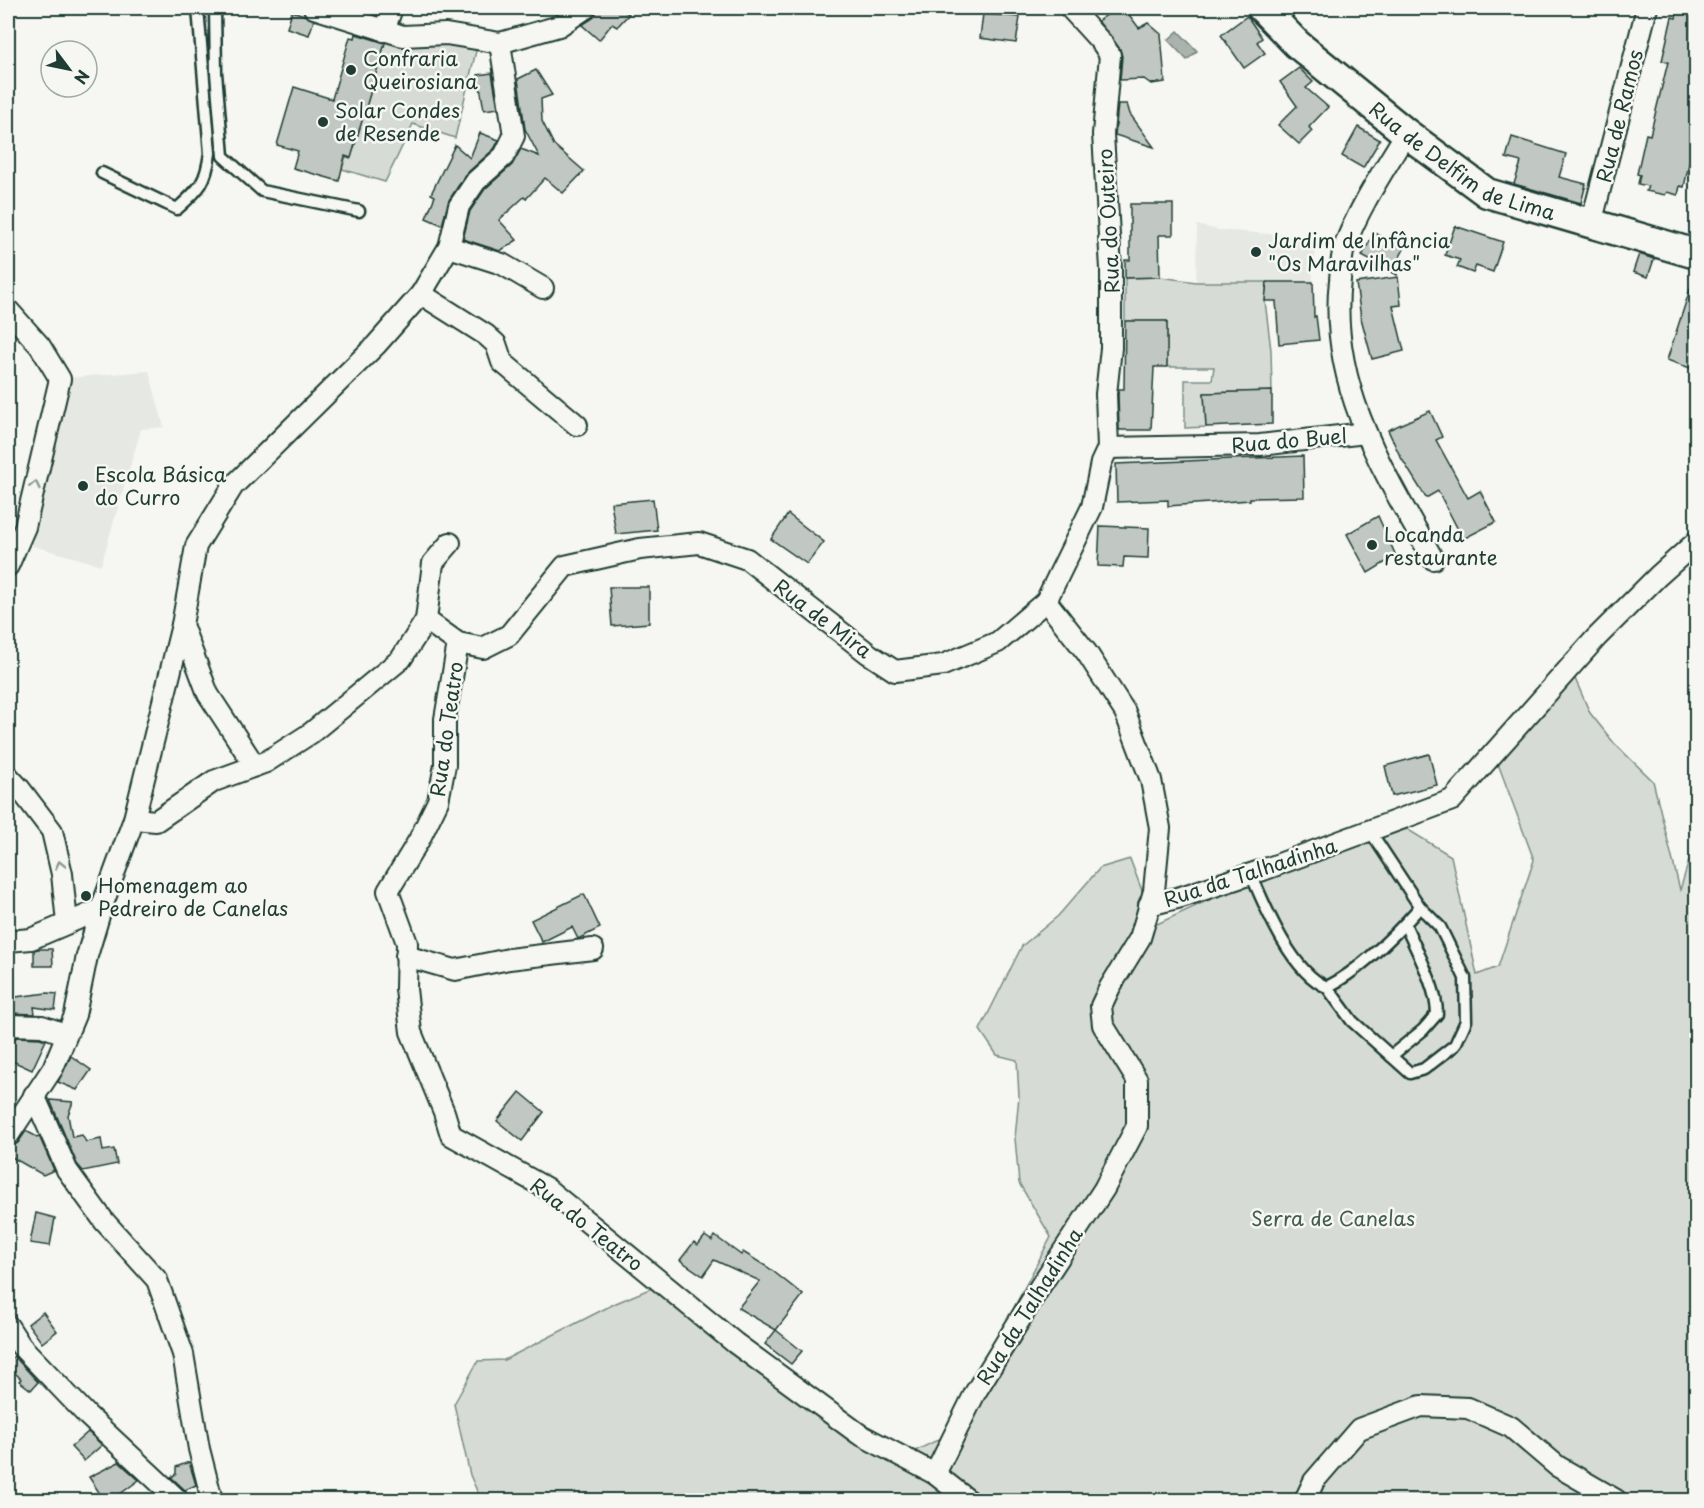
<svg xmlns="http://www.w3.org/2000/svg" width="1704" height="1508" font-family="'Playpen Sans',sans-serif">
	<style>
		.built { fill: #e6e8e4 }
		.green { fill: #d6dbd6; stroke: #7a8c85; stroke-width: 1.5 }
		.water { fill: #aab3ae; stroke: #72847d; stroke-width: 1.5 }
		.building { fill: #c1c8c3; stroke: #1f3d34; stroke-width: 1.5 }
		.lines { fill: none; stroke-linecap: round; stroke-linejoin: round }
		.service-casing { stroke: #1f3d34; stroke-width: 15 }
		.minor-casing { stroke: #1f3d34; stroke-width: 24 }
		.secondary-casing { stroke: #1f3d34; stroke-width: 33 }
		.service { stroke: #f6f6f2; stroke-width: 10 }
		.minor { stroke: #f6f6f2; stroke-width: 20 }
		.secondary { stroke: #f6f6f2; stroke-width: 28 }
		.oneway { stroke: #8a9a93 }
		.poi-dot { fill: #1f3d34; stroke: #f6f6f2; stroke-width: 2 }
		.labels { text-anchor: middle; dominant-baseline: central; stroke-width: 5; stroke-linejoin: round; paint-order: stroke }
		.poi-label { font-size: 20px; fill: #1f3d34; stroke: #f6f6f2; text-anchor: start }
		.street-label { font-size: 20px; fill: #1f3d34; stroke: #f6f6f2 }
		.park-label { font-size: 20px; fill: #445d54; stroke: #f6f6f2 }
	</style>
	<rect width="100%" height="100%" fill="#f6f6f2"/>
	<filter id="ink" filterUnits="userSpaceOnUse"><feTurbulence type="fractalNoise" baseFrequency=".0167" numOctaves="2"/><feDisplacementMap in="SourceGraphic" scale="12" xChannelSelector="R" yChannelSelector="G"/><feConvolveMatrix kernelMatrix="1 2 1 2 8 2 1 2 1" color-interpolation-filters="sRGB"/></filter>
	<g filter="url(#ink)">
		<g class="built">
			<path d="M1197 225 1218 230 1320 238 1312 267 1313 282H1196Z"/>
			<path d="M149 371 164 427 141 429 101 565 27 544 67 378Z"/>
		</g>
		<g class="green">
			<path d="M385 42 430 45 447 43 477 47 455 138 413 124 385 182 342 169 346 156 351 157Z"/>
			<path d="M1160 277 1196 282H1267L1265 301 1271 350 1272 391 1204 393 1206 427 1185 428V380H1212L1214 367H1167V321H1125V278Z"/>
			<path d="M1573 674 1590 713 1614 743 1653 781 1680 890 1696 838V1500H481L470 1475 454 1404 478 1361 504 1360 616 1303 666 1282 905 1456 952 1433 981 1382 1009 1317 1051 1237 1019 1183 1015 1138 1019 1096 1017 1060 997 1055 980 1030 1022 946 1058 916 1100 868 1130 859 1155 925 1228 891 1407 829 1451 856 1477 975 1498 967 1534 860 1497 761Z"/>
		</g>
		<path class="water" d="M1178 31 1197 51 1187 60 1168 40Z"/>
		<g class="building">
			<path d="M598 8H618L629 14 617 27 612 24 599 40 582 25 593 18Z"/>
			<path d="M1117 8H1124L1139 28 1148 23 1161 34 1165 82 1151 84 1144 79 1120 80 1122 56 1120 49 1098 21Z"/>
			<path d="M1678 10 1696 14V146L1693 145 1684 187 1680 186 1678 195 1667 192 1665 195 1646 191 1648 186 1638 184 1640 175 1637 174 1646 134 1650 135 1668 62 1662 61 1672 17 1676 18Z"/>
			<path d="M292 11 304 15 314 20 309 35 287 28Z"/>
			<path d="M983 14 1020 17 1016 43 980 38Z"/>
			<path d="M1247 16 1262 38 1257 42 1265 53 1244 68 1221 35Z"/>
			<path d="M356 34 385 43 351 158 345 156 339 181 293 168 298 151 277 145 294 87 332 99 350 37 355 38Z"/>
			<path d="M1299 68 1313 82 1306 88 1328 107 1309 127 1312 131 1299 144 1278 125 1297 106 1280 82Z"/>
			<path d="M536 70 552 95 541 99 542 121 554 145 584 171 563 193 545 178 526 199 524 197 499 220 517 240 500 251 463 239 470 211 485 189 512 165 521 149 539 156 525 129 518 79Z"/>
			<path d="M492 73 498 108 484 110 478 75Z"/>
			<path d="M1118 104H1127L1130 114 1154 147 1115 135Z"/>
			<path d="M1358 127 1380 140 1363 168 1342 156Z"/>
			<path d="M480 133 499 140 494 149 466 174 449 200 442 225 426 218 435 196 431 194 455 145 470 158Z"/>
			<path d="M1512 137 1566 154 1559 177 1586 184 1581 203 1514 184 1521 162 1506 158Z"/>
			<path d="M1130 204H1173V235H1159L1160 277 1125 278V260H1130Z"/>
			<path d="M1455 226 1503 242 1493 272 1476 266 1473 273 1457 267 1460 260 1445 255Z"/>
			<path d="M1374 233 1404 249 1396 264 1397 275 1362 256Z"/>
			<path d="M1639 254 1654 259 1648 277 1633 272Z"/>
			<path d="M1398 277 1401 305 1393 306 1404 351 1372 359 1361 318 1356 283Z"/>
			<path d="M1694 277 1696 278V370L1667 360Z"/>
			<path d="M1267 282H1313L1314 317 1316 316 1319 340 1279 344 1276 301H1265Z"/>
			<path d="M1125 321H1167V367H1154L1151 430H1119L1118 394 1119 389H1124Z"/>
			<path d="M1272 391V424L1206 427 1204 393Z"/>
			<path d="M1430 411 1442 437 1436 440 1468 498 1480 491 1496 522 1463 539 1438 491 1426 498 1400 456 1388 430Z"/>
			<path d="M1303 456 1304 497 1250 498V500L1168 506V500L1117 502 1116 464Z"/>
			<path d="M653 499 657 530 616 534 611 503Z"/>
			<path d="M788 514 824 542 807 564 771 539Z"/>
			<path d="M1378 516 1396 556 1368 573 1347 534Z"/>
			<path d="M1100 526 1149 528 1148 558 1124 557 1123 567 1098 566Z"/>
			<path d="M609 587H649V623L612 626Z"/>
			<path d="M1429 754 1437 785 1392 796 1385 766Z"/>
			<path d="M584 894 600 928 578 939 572 927 542 942 531 920Z"/>
			<path d="M38 949H52L53 966H34V950Z"/>
			<path d="M47 993 57 994 55 1010 34 1007 35 1014 8 1013V998Z"/>
			<path d="M16 1037 40 1038 46 1040 32 1070 8 1059V1054Z"/>
			<path d="M71 1056 91 1070 77 1090 58 1082Z"/>
			<path d="M520 1092 544 1112 522 1141 497 1121Z"/>
			<path d="M50 1100 73 1102 68 1115 72 1137 82 1135 86 1142 101 1139 103 1151 114 1149 117 1164 83 1171 77 1164Z"/>
			<path d="M26 1131 37 1137 39 1136 54 1170 43 1175 8 1155V1148L18 1143Z"/>
			<path d="M36 1213 55 1218 50 1246 30 1243Z"/>
			<path d="M705 1236 712 1241 715 1236 741 1255 743 1252 769 1268 803 1295 776 1330 738 1308 760 1281 714 1260 703 1276 680 1260 694 1242 698 1245Z"/>
			<path d="M43 1312 57 1331 42 1343 28 1324Z"/>
			<path d="M776 1330 802 1351 791 1364 765 1344Z"/>
			<path d="M14 1356 38 1382 31 1390 19 1381 21 1379 8 1366V1363Z"/>
			<path d="M88 1432 102 1445 84 1461 71 1447Z"/>
			<path d="M119 1462 139 1480 112 1500H104L89 1477Z"/>
			<path d="M189 1462 196 1485 185 1490 171 1477 176 1474V1467Z"/>
		</g>
		<g class="lines">
			<defs>
				<g id="service">
					<path d="M215 8 216 73 223 156 262 191 359 211"/>
					<path d="M1279 24 1291 8"/>
					<path d="M102 173 177 209C199 189 206 184 210 153L198 8"/>
					<path d="M1251 874C1265 907 1292 973 1327 987 1359 971 1396 934 1420 907"/>
					<path d="M1327 987 1352 1021 1410 1073 1424 1069 1455 1045 1466 1021 1465 978 1440 927 1420 907 1370 831"/>
					<path d="M1391 1056 1423 1030 1437 1014C1437 987 1416 950 1405 924"/>
				</g>
				<g id="minor">
					<path d="M314 8 403 36 446 34 500 43 559 26 586 8"/>
					<path d="M384 31 392 8"/>
					<path d="M1406 133C1385 169 1360 205 1345 245 1341 255 1341 269 1340 280 1328 384 1384 473 1433 559"/>
					<path d="M1591 224 1647 8"/>
					<path d="M449 247 502 264 543 288"/>
					<path d="M421 294 486 335 496 344 502 362 577 425"/>
					<path d="M8 310 40 346 60 379 25 527 8 566"/>
					<path d="M1108 448 1260 445 1366 433"/>
					<path d="M426 620 458 643 483 648 509 635 565 566 640 549 699 543 747 559 869 654 895 671 943 665 998 642 1046 601 1092 507 1101 463 1108 448 1106 394 1111 348V269L1103 134 1110 55 1102 43 1070 8"/>
					<path d="M182 625 208 694 255 766"/>
					<path d="M458 643 445 719V765L438 801 419 840 388 891 407 943 406 989 411 1032 444 1112 451 1135 546 1188 735 1343 859 1434 935 1474 968 1500"/>
					<path d="M8 776 20 789 52 831 62 874 67 923"/>
					<path d="M134 819 156 821 214 781 266 762 311 733 401 659 426 620 433 563 450 543"/>
					<path d="M1149 905 1181 897 1263 870 1452 800 1596 638 1658 576 1696 542"/>
					<path d="M8 941 31 939 101 909"/>
					<path d="M406 956 455 970 509 959 593 949"/>
					<path d="M8 1025 42 1026 65 1034"/>
					<path d="M34 1095 67 1170 104 1221 157 1280 183 1354 199 1449 212 1500"/>
					<path d="M8 1136 53 1068 75 1015 87 956 101 909 134 819 182 625 196 546 233 486 376 345 421 294 449 247 459 206 476 181 504 156 514 136 500 43"/>
					<path d="M8 1326 21 1346 87 1415 178 1500"/>
					<path d="M935 1474 975 1393 1041 1285 1104 1189 1137 1126V1080L1103 1025 1101 1006 1110 987 1140 938 1154 891 1160 828 1151 780 1125 712 1087 653 1046 601"/>
					<path d="M1305 1500 1314 1481 1359 1429 1421 1406 1468 1408 1511 1427 1557 1466 1616 1500"/>
				</g>
				<g id="secondary">
					<path id="s1" d="M1262 8 1297 44 1406 133 1487 193 1696 254"/>
				</g>
			</defs>
			<use href="#service" class="service-casing"/>
			<use href="#minor" class="minor-casing"/>
			<use href="#secondary" class="secondary-casing"/>
			<use href="#service" class="service"/>
			<use href="#minor" class="minor"/>
			<use href="#secondary" class="secondary"/>
		</g>
		<defs><path id="oneway-chevron" d="M-2-3.5L2.5 0L-2 3.5" fill="none" stroke-width="1.6" stroke-linecap="round" stroke-linejoin="round" transform="scale(1.5)"/></defs>
		<g class="oneway">
			<use href="#oneway-chevron" transform="translate(35 485) rotate(-77)"/>
			<use href="#oneway-chevron" transform="translate(60 865) rotate(-103)"/>
		</g>
	</g>
	<g class="poi-dot">
		<circle cx="351" cy="70" r="6"/>
		<circle cx="323" cy="122" r="6"/>
		<circle cx="1256" cy="252" r="6"/>
		<circle cx="83" cy="486" r="6"/>
		<circle cx="1372" cy="545" r="6"/>
		<circle cx="86" cy="896" r="6"/>
	</g>
	<g class="labels">
		<g class="poi-label">
			<text x="363" y="58">Confraria<tspan x="363" dy="23">Queirosiana</tspan></text>
			<text x="335" y="110">Solar Condes<tspan x="335" dy="23">de Resende</tspan></text>
			<text x="1268" y="240">Jardim de Infância<tspan x="1268" dy="23">"Os Maravilhas"</tspan></text>
			<text x="95" y="474">Escola Básica<tspan x="95" dy="23">do Curro</tspan></text>
			<text x="1384" y="534">Locanda<tspan x="1384" dy="23">restaurante</tspan></text>
			<text x="98" y="885">Homenagem ao<tspan x="98" dy="23">Pedreiro de Canelas</tspan></text>
		</g>
		<g class="street-label">
			<text transform="translate(1619 116) rotate(-76)">Rua de Ramos</text>
			<text stroke="none"><textPath href="#s1" startOffset="255">Rua de Delfim de Lima</textPath></text>
			<text transform="translate(1108 221) rotate(-93)">Rua do Outeiro</text>
			<text transform="translate(1289 440) rotate(-5)">Rua do Buel</text>
			<text transform="translate(823 618) rotate(37)">Rua de Mira</text>
			<text transform="translate(446 729) rotate(-82)">Rua do Teatro</text>
			<text transform="translate(1250 872) rotate(-18)">Rua da Talhadinha</text>
			<text transform="translate(587 1224) rotate(38)">Rua do Teatro</text>
			<text transform="translate(1029 1306) rotate(-58)">Rua da Talhadinha</text>
		</g>
		<g class="park-label">
			<text x="1333" y="1218">Serra de Canelas</text>
		</g>
	</g>
	<rect width="1704" height="1508" fill="none" stroke="#f6f6f2" stroke-width="30"/>
	<rect x="15" y="15" width="1674" height="1478" fill="none" stroke="#1f3d34" stroke-width="2" filter="url(#ink)"/>
	<g transform="translate(69 69) rotate(122)"><circle r="28" fill="#f6f6f2" stroke="#a0aca6" stroke-width="1.5"/>
	<path d="M0-4.5L10 22L0 15L-10 22Z" fill="#1f3d34"/>
	<text y="-9" font-size="16" font-weight="bold" text-anchor="middle" fill="#1f3d34">N</text>
	</g>
</svg>
